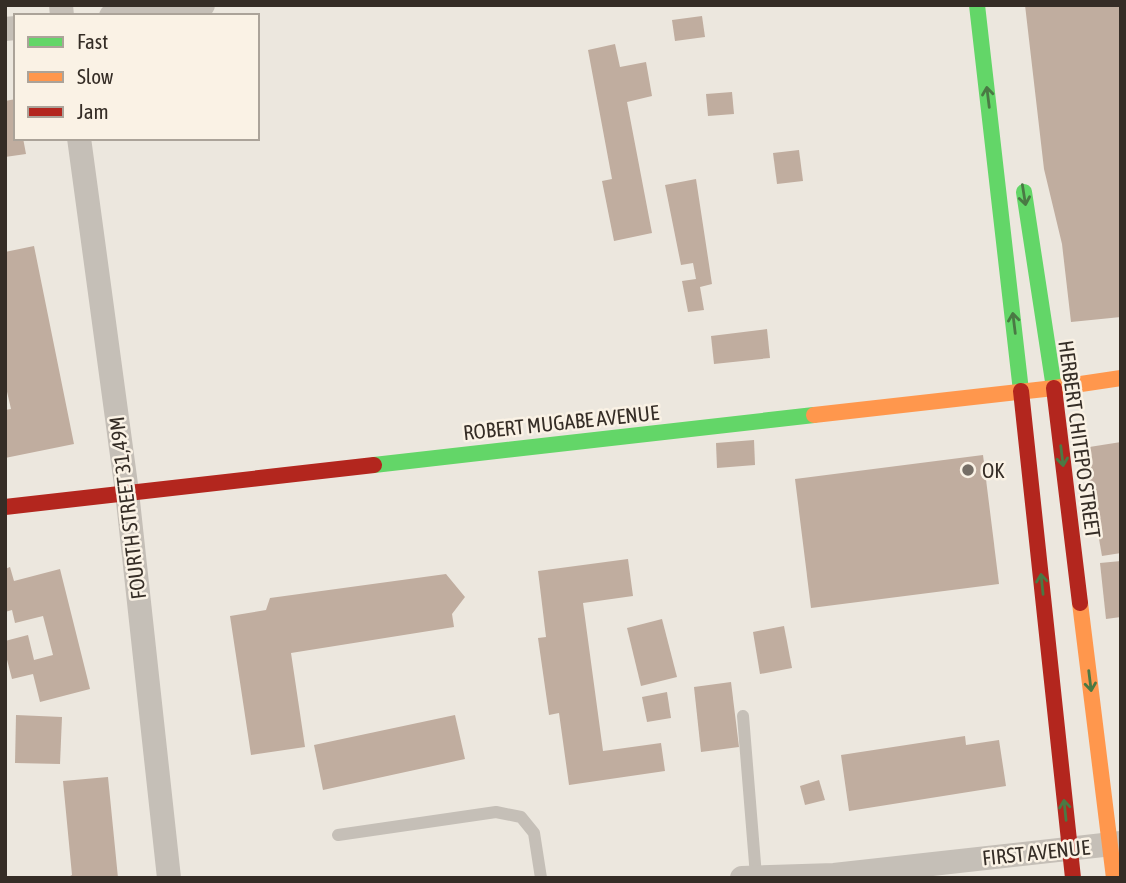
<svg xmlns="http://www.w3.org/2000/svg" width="1126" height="883" font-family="'Asap Condensed',sans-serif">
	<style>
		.building { fill: #c0ad9f }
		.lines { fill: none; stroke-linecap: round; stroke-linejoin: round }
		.lane { stroke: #c5bfb7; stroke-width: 12 }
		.street { stroke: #c5bfb7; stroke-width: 24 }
		.fast { stroke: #63d668; stroke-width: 16 }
		.slow { stroke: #ff974d; stroke-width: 16 }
		.jam { stroke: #b3261e; stroke-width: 16 }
		.oneway { stroke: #4a7944 }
		.poi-dot { fill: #756e66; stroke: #faf2e5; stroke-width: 2.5 }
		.labels { text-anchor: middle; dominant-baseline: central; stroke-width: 5; stroke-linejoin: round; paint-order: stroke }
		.street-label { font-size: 21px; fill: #352d26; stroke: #faf2e5 }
		.poi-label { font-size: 21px; fill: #352d26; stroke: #faf2e5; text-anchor: start }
	</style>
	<rect width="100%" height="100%" fill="#ece7de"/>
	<g class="building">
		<path d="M1025 5H1121V317L1071 322 1062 244 1044 169Z"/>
		<path d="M702 16 705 37 675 41 672 20Z"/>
		<path d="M615 44 620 67 646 62 652 96 627 102 652 233 614 241 602 181 612 179 588 50Z"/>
		<path d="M732 92 734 114 708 116 706 94Z"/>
		<path d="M16 99V138H23L26 154 5 157V101Z"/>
		<path d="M799 150 803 181 777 184 773 153Z"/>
		<path d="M696 179 712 284 700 287 704 310 688 312 682 281 696 279 693 263 681 265 665 185Z"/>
		<path d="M34 246 74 444 5 458V410L11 409 5 383V252Z"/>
		<path d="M767 329 770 358 714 364 711 336Z"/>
		<path d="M754 440 755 465 717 468 716 443Z"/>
		<path d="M1121 442V553L1102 556 1083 448Z"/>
		<path d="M983 455 999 584 811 608 795 479Z"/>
		<path d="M628 559 633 596 583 603 603 751 661 743 665 771 569 785 559 713 549 715 538 638 546 637 538 571Z"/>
		<path d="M1121 561V617L1106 619 1100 563Z"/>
		<path d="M10 567 14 581 60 569 90 689 40 702 33 674 12 679 5 652V641L28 635 34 660 53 655 43 616 15 623 12 610 5 612V569Z"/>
		<path d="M446 574 465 597 452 614 454 627 291 653 305 747 251 755 230 616 266 610 270 598Z"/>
		<path d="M662 619 677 677 641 686 627 628Z"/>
		<path d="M784 626 792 668 760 674 753 632Z"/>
		<path d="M731 682 739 747 701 752 694 687Z"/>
		<path d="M667 692 671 718 647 722 642 697Z"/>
		<path d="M16 715 62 717 60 764 15 763Z"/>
		<path d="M455 715 465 759 323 790 314 745Z"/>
		<path d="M965 736 966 745 999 740 1006 786 849 811 841 755Z"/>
		<path d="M108 777 118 878H66L72 875 63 781Z"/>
		<path d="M819 780 825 800 805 805 800 786Z"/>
	</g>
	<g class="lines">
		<g class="lane">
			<path d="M743 716 756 876"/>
			<path d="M338 835 496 812 521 817 534 833 541 878"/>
		</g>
		<g class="street">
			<path d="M61 5 62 16"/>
			<path d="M111 16 203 5"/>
			<path d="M5 29 16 28"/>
			<path d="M79 138 127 492 169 878"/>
			<path d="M742 878 834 875 1121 843"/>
		</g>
		<g class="fast">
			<path d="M977 5 1021 391"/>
			<path d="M1024 192 1054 388"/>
			<path d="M374 465 814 415"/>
		</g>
		<g class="slow">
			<path d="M814 415 1054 388 1121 378"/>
			<path d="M1080 603 1114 878"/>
		</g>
		<g class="jam">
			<path d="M1054 388 1080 603"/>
			<path d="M1021 391 1073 878"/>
			<path d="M5 507 374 465"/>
		</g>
	</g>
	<defs><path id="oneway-shaft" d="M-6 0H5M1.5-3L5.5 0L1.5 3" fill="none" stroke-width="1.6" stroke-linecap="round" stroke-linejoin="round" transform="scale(1.75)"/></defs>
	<g class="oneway">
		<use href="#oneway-shaft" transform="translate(988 97) rotate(-97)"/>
		<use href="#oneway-shaft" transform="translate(1024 195) rotate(81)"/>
		<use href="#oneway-shaft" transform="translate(1014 323) rotate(-97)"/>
		<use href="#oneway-shaft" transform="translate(1062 456) rotate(83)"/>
		<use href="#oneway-shaft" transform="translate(1042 584) rotate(-96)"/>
		<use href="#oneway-shaft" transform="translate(1090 681) rotate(83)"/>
		<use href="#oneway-shaft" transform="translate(1065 810) rotate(-96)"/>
	</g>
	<circle class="poi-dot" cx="968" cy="470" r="7"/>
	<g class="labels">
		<g class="street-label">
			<text transform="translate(561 422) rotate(-6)">ROBERT MUGABE AVENUE</text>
			<text transform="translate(1080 439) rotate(82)">HERBERT CHITEPO STREET</text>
			<text transform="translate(127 508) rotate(-97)">FOURTH STREET 31,49M</text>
			<text transform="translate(1036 852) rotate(-6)">FIRST AVENUE</text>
		</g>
		<g class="poi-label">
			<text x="982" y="470">OK</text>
		</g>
	</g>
	<rect width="1126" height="883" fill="none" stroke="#352d26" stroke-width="14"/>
	<rect x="14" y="14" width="245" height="126" fill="#faf2e5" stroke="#aba399" stroke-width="2"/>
	<rect x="28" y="37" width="35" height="10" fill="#63d668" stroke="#aba399" stroke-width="2"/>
	<text x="77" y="49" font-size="21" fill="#352d26">Fast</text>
	<rect x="28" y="72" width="35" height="10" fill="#ff974d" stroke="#aba399" stroke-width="2"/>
	<text x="77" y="84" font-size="21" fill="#352d26">Slow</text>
	<rect x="28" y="107" width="35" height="10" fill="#b3261e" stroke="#aba399" stroke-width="2"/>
	<text x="77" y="119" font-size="21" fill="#352d26">Jam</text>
</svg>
